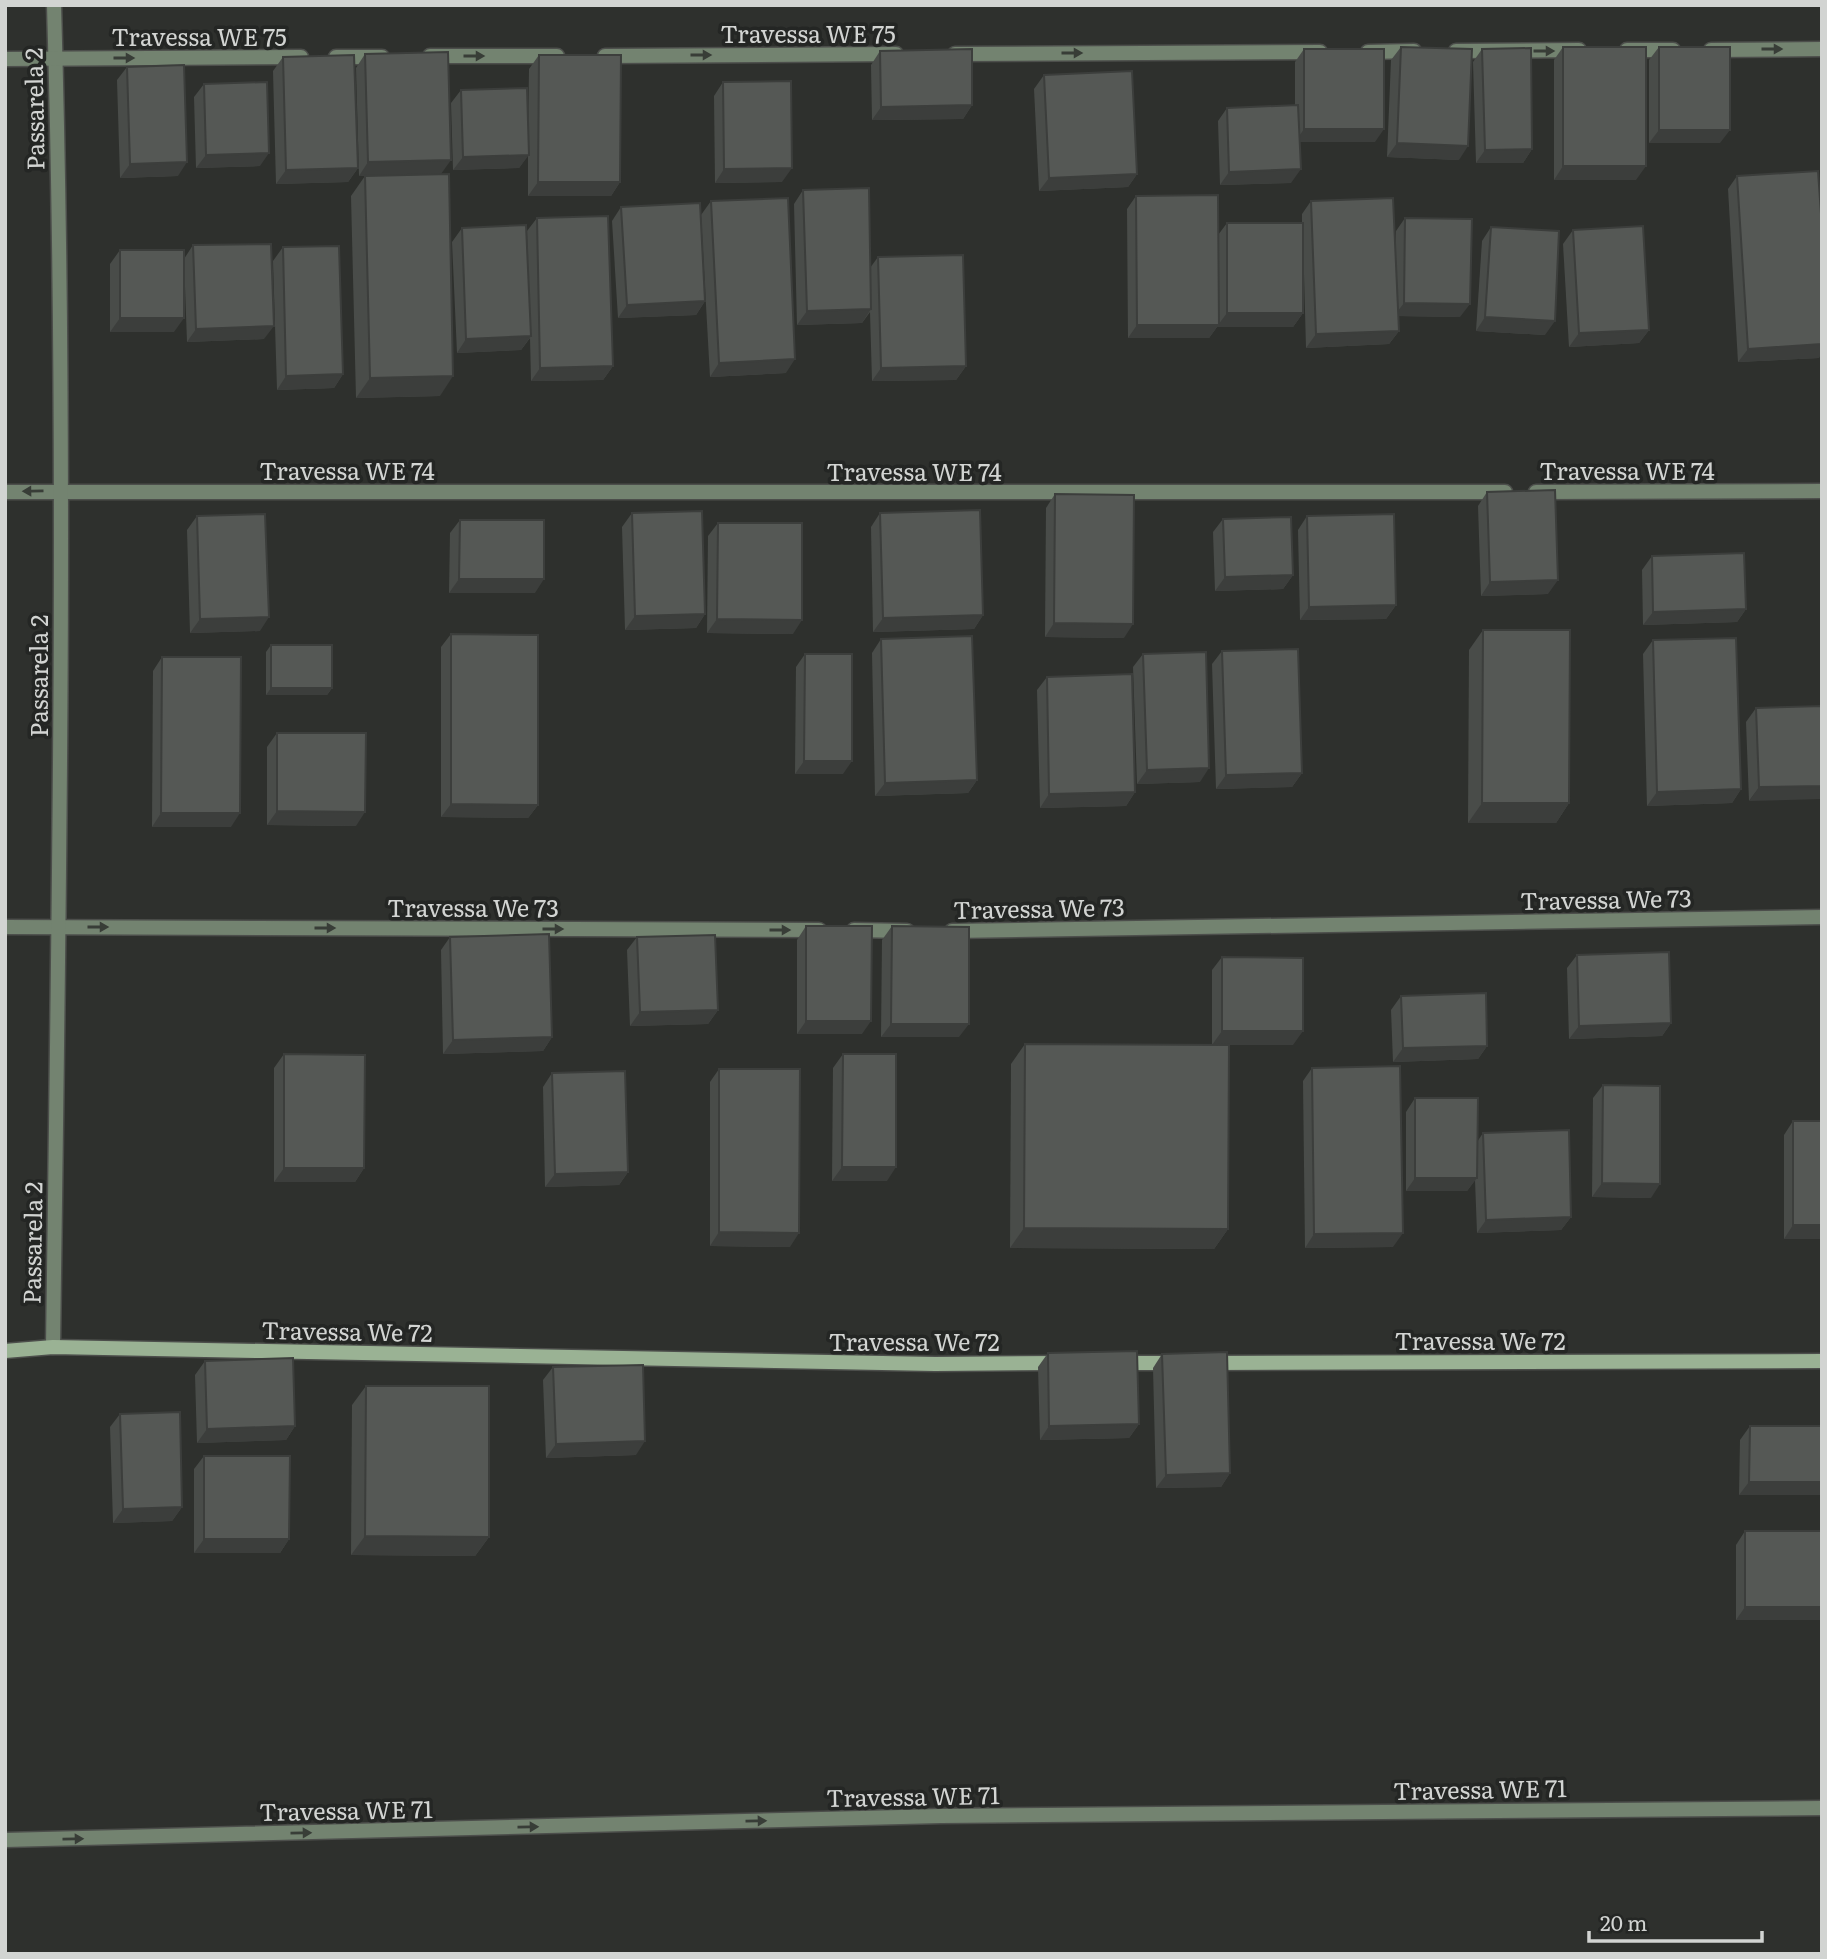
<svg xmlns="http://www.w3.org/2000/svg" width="1827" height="1959" font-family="Literata,serif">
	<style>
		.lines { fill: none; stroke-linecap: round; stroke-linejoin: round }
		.minor-casing { stroke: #4c4e4b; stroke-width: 17 }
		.tertiary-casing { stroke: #4c4e4b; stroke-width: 17 }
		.secondary-casing { stroke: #4c4e4b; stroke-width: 17 }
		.minor { stroke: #738370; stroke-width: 14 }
		.tertiary { stroke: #738370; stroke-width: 14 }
		.secondary { stroke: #9ab294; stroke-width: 14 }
		.wall { fill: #494c49 }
		.shaded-wall { fill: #3c3e3c }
		.building { fill: #555855; stroke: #3c3e3c; stroke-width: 2 }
		.oneway { fill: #383d37 }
		.labels { text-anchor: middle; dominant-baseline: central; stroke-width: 7; stroke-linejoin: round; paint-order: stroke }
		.street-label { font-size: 24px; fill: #d2d4d2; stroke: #242624 }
	</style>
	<rect width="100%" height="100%" fill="#2e302d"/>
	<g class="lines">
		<defs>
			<g id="minor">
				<path d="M5 492H1505"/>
				<path d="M1536 492 1822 491"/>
				<path d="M5 927 819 930"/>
				<path d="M854 930 907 931"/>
				<path d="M952 931 1822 917"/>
				<path d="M53 1347C59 900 67 452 54 5"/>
				<path d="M5 1840 941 1816 1822 1808"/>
			</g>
			<g id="tertiary">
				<path d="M1627 50H1673"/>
				<path d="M1711 50 1822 49"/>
				<path d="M1456 51 1579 50"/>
				<path d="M1368 52 1414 51"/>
				<path d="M955 54 1320 52"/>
				<path d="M430 56H557"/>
				<path d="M605 56 896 54"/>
				<path d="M336 57H382"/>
				<path d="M5 59 301 57"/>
			</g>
			<g id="secondary">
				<path d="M5 1351 53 1347 935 1364 1057 1363"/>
				<path d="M1119 1363H1173"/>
				<path d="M1210 1363 1822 1361"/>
			</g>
		</defs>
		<use href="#minor" class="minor-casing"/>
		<use href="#tertiary" class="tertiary-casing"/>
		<use href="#secondary" class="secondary-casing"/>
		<use href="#minor" class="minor"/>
		<use href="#tertiary" class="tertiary"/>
		<use href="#secondary" class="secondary"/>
	</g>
	<g class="wall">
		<path d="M1401 47 1459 160 1387 157 1391 60Z"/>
		<path d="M1563 47 1636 180H1554V60Z"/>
		<path d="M1659 47 1720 143H1649V60Z"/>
		<path d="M1304 49 1375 142H1299L1291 183 1220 185 1218 121 1227 108 1295 105V62Z"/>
		<path d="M1482 49 1532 149 1523 163H1476L1473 62Z"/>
		<path d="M880 51 972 105 963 119 872 120 871 65Z"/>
		<path d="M365 54 441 174 359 176 356 68Z"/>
		<path d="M539 55 620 182 611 196H528V155L519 168 453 170 451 103 461 90 528 139 529 69Z"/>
		<path d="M283 57 358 168 348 182 276 184 273 71Z"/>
		<path d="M127 67 178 176 120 178 117 80Z"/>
		<path d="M1044 75 1137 174 1128 187 1039 191 1034 89Z"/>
		<path d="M723 82 782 182 715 183 714 96Z"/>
		<path d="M204 84 260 166 196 168 194 97Z"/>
		<path d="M365 176 440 396 356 398 351 196Z"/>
		<path d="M1737 176 1819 358 1738 362 1728 189Z"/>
		<path d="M803 190 870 268 878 257 966 366 956 380 872 381 870 312 862 323 797 325 794 204Z"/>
		<path d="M1136 196 1218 235 1227 223H1302V214L1311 201 1395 254 1396 231 1405 218 1460 317 1398 316 1399 331 1389 344 1306 348 1303 238V313L1293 327H1217L1209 338H1128L1127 209Z"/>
		<path d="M711 201 786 373 710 377 701 215Z"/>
		<path d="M621 207 705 301 696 315 618 318 612 221Z"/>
		<path d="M537 218 613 366 603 380 531 381 530 338 521 350 457 353 452 242 462 228 528 277 527 231Z"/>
		<path d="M1491 227 1545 335 1476 331 1482 241Z"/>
		<path d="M1573 230 1649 330 1639 343 1569 347 1563 244Z"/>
		<path d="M193 245 264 339 187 342 184 259Z"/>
		<path d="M283 247 343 374 334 388 277 390 273 261Z"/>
		<path d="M120 250 174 332H110V264Z"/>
		<path d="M1487 492 1548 594 1481 596 1478 506Z"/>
		<path d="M1055 494 1124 638 1045 637 1046 508Z"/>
		<path d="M632 513 705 614 696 628 625 630 622 527Z"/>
		<path d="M880 513 983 615 974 629 873 632 871 527Z"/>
		<path d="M197 516 260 631 190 633 187 530Z"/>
		<path d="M1307 516 1396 605 1386 619 1300 620 1298 530Z"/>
		<path d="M1223 519 1293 575 1283 589 1215 591 1213 532Z"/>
		<path d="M460 520 535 593H449L450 533Z"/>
		<path d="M718 523 793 634 707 633 708 536Z"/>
		<path d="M1652 556 1746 609 1737 622 1643 625 1642 570Z"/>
		<path d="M1483 630 1569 803 1556 823H1468L1469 650Z"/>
		<path d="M451 634 538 805 528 818 441 817V647Z"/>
		<path d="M881 639 977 780 968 793 875 796 872 653Z"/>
		<path d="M1653 640 1741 789 1732 803 1647 806 1643 654Z"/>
		<path d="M271 645 332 688 327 695H266V652Z"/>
		<path d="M1222 651 1302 773 1292 787 1216 789 1212 664Z"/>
		<path d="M805 654 843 774H795L796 667Z"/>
		<path d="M1143 654 1200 782 1137 784 1133 667Z"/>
		<path d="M162 657 231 827H152L153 671Z"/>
		<path d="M1047 677 1135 792 1126 806 1040 808 1037 690Z"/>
		<path d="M1822 706 1749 801 1746 722 1756 708Z"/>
		<path d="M277 733 356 826 267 825V747Z"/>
		<path d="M806 926 862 1034H797V940Z"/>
		<path d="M892 926 959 1037H881L882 940Z"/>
		<path d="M450 937 552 1037 543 1051 443 1054 441 950Z"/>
		<path d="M637 937 718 1010 708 1024 630 1026 627 950Z"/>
		<path d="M1577 955 1671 1023 1662 1036 1569 1039 1567 968Z"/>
		<path d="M1222 957 1293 1045H1212V970Z"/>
		<path d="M1401 996 1487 1046 1478 1059 1393 1062 1391 1010Z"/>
		<path d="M1025 1044 1228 1229 1214 1249 1010 1248 1011 1064Z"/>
		<path d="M284 1054 364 1168 355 1182H274V1068Z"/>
		<path d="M843 1054 887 1181H832L833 1068Z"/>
		<path d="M1312 1068 1393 1247 1305 1248 1303 1081Z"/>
		<path d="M719 1069 790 1247 710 1246V1082Z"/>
		<path d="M552 1073 628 1172 619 1185 545 1187 543 1087Z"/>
		<path d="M1603 1085 1651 1198 1592 1197 1593 1098Z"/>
		<path d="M1415 1098 1477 1142 1483 1133 1571 1217 1561 1230 1477 1233 1475 1180 1467 1191H1406V1112Z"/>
		<path d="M1793 1121 1822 1239H1784V1135Z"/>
		<path d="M1048 1353 1139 1424 1129 1438 1040 1440 1038 1367Z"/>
		<path d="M1162 1354 1230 1473 1221 1487 1156 1488 1153 1368Z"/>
		<path d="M205 1361 295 1426 286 1440 197 1443 195 1375Z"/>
		<path d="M553 1367 636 1455 546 1458 543 1380Z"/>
		<path d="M366 1386 489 1537 475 1556 351 1555 352 1405Z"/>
		<path d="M120 1414 182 1507 172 1521 113 1523 110 1427Z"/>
		<path d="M1750 1426 1822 1495H1739L1740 1440Z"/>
		<path d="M204 1456 289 1539 280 1553H194V1469Z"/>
		<path d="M1745 1531 1822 1620H1736V1545Z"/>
	</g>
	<g class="shaded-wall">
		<path d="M972 105 963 119 872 120 881 107Z"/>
		<path d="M1304 129H1384L1375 142H1295Z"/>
		<path d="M1659 130H1730L1720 143H1649Z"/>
		<path d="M1397 143 1468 146 1459 160 1387 157Z"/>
		<path d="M1532 149 1523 163H1476L1485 150Z"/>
		<path d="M269 153 260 166 196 168 206 155Z"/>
		<path d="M529 155 519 168 453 170 463 157Z"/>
		<path d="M451 160 441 174 359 176 368 162Z"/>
		<path d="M187 162 178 176 120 178 130 164Z"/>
		<path d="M1563 166H1646L1636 180H1554Z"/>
		<path d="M358 168 348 182 276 184 286 170Z"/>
		<path d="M792 168 782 182 715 183 724 169Z"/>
		<path d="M1301 169 1291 183 1220 185 1229 172Z"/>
		<path d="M1137 174 1128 187 1039 191 1049 178Z"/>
		<path d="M538 182H620L611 196H528Z"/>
		<path d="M705 301 696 315 618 318 627 305Z"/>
		<path d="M1404 303 1470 304 1460 317 1394 316Z"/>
		<path d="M871 309 862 323 797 325 807 311Z"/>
		<path d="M1227 313H1303L1293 327H1217L1209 338H1128L1137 325H1218Z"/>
		<path d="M1485 317 1555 321 1545 335 1476 331Z"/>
		<path d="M120 318H184L174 332H110Z"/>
		<path d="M274 326 264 339 187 342 196 329Z"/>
		<path d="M1649 330 1639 343 1569 347 1579 333Z"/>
		<path d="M1399 331 1389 344 1306 348 1316 334Z"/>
		<path d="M531 336 521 350 457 353 466 339Z"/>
		<path d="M1822 344V354L1819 358 1738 362 1748 349Z"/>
		<path d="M795 359 786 373 710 377 719 363Z"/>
		<path d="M613 366 603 380 531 381 540 368Z"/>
		<path d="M966 366 956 380 872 381 881 368Z"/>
		<path d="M343 374 334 388 277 390 286 376Z"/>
		<path d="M453 376 440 396 356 398 370 378Z"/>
		<path d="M1293 575 1283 589 1215 591 1225 577Z"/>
		<path d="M459 579H544L535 593H449Z"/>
		<path d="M1558 580 1548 594 1481 596 1490 582Z"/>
		<path d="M1396 605 1386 619 1300 620 1309 607Z"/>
		<path d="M1746 609 1737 622 1643 625 1653 612Z"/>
		<path d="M705 614 696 628 625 630 635 616Z"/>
		<path d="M983 615 974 629 873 632 883 618Z"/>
		<path d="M269 617 260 631 190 633 200 619Z"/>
		<path d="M717 619 802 620 793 634 707 633Z"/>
		<path d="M1054 623 1133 624 1124 638 1045 637Z"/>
		<path d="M271 688H332L327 695H266Z"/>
		<path d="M804 761H852L843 774H795Z"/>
		<path d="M1209 768 1200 782 1137 784 1147 770Z"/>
		<path d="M1302 773 1292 787 1216 789 1226 775Z"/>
		<path d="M977 780 968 793 875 796 885 783Z"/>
		<path d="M1822 786V799L1749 801 1759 787Z"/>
		<path d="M1741 789 1732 803 1647 806 1657 792Z"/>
		<path d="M1135 792 1126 806 1040 808 1049 794Z"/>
		<path d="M1482 803H1569L1556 823H1468Z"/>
		<path d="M451 804 538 805 528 818 441 817Z"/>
		<path d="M277 811 365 812 356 826 267 825Z"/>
		<path d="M161 813H240L231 827H152Z"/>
		<path d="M718 1010 708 1024 630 1026 640 1012Z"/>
		<path d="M806 1021H871L862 1034H797Z"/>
		<path d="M1671 1023 1662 1036 1569 1039 1579 1026Z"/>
		<path d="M891 1024H969L959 1037H881Z"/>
		<path d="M1222 1031H1303L1293 1045H1212Z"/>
		<path d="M552 1037 543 1051 443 1054 453 1040Z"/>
		<path d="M1487 1046 1478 1059 1393 1062 1403 1048Z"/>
		<path d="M842 1167H896L887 1181H832Z"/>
		<path d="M284 1168H364L355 1182H274Z"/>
		<path d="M628 1172 619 1185 545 1187 555 1174Z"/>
		<path d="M1415 1178H1477L1467 1191H1406Z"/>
		<path d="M1602 1183 1660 1184 1651 1198 1592 1197Z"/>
		<path d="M1571 1217 1561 1230 1477 1233 1486 1220Z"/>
		<path d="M1793 1225H1822V1239H1784Z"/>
		<path d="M1024 1228 1228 1229 1214 1249 1010 1248Z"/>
		<path d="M719 1232 799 1233 790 1247 710 1246Z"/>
		<path d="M1403 1233 1393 1247 1305 1248 1314 1234Z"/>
		<path d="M1139 1424 1129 1438 1040 1440 1049 1426Z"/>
		<path d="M295 1426 286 1440 197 1443 207 1429Z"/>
		<path d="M645 1441 636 1455 546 1458 556 1444Z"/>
		<path d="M1230 1473 1221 1487 1156 1488 1166 1475Z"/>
		<path d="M1749 1482H1822V1495H1739Z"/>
		<path d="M182 1507 172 1521 113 1523 123 1509Z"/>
		<path d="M365 1536 489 1537 475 1556 351 1555Z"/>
		<path d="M204 1539H289L280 1553H194Z"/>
		<path d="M1745 1607H1822V1620H1736Z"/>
	</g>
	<g class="building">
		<path d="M1401 47 1472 49 1468 146 1397 143Z"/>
		<rect x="1563" y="47" width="83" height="119"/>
		<rect x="1659" y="47" width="71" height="83"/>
		<path d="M1531 48 1532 149 1485 150 1482 49Z"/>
		<path d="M972 49V105L881 107 880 51Z"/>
		<rect x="1304" y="49" width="80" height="80"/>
		<path d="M448 52 451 160 368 162 365 54Z"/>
		<path d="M354 55 358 168 286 170 283 57Z"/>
		<path d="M539 55H621L620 182H538Z"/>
		<path d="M184 65 187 162 130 164 127 67Z"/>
		<path d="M1132 71 1137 174 1049 178 1044 75Z"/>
		<path d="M791 81 792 168 724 169 723 82Z"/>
		<path d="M267 82 269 153 206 155 204 84Z"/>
		<path d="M527 88 529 155 463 157 461 90Z"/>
		<path d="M1298 105 1301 169 1229 172 1227 108Z"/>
		<path d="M1818 171 1822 228V344L1748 349 1737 176Z"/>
		<path d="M449 174 453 376 370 378 365 176Z"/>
		<path d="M869 188 871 309 807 311 803 190Z"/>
		<path d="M1218 195 1219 325H1137L1136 196Z"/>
		<path d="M788 198 795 359 719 363 711 201Z"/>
		<path d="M1393 198 1399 331 1316 334 1311 201Z"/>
		<path d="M700 203 705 301 627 305 621 207Z"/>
		<path d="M608 216 613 366 540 368 537 218Z"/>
		<path d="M1405 218 1472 219 1470 304 1404 303Z"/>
		<rect x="1227" y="223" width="76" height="90"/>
		<path d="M526 225 531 336 466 339 462 228Z"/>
		<path d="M1643 226 1649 330 1579 333 1573 230Z"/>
		<path d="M1491 227 1559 231 1555 321 1485 317Z"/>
		<path d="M271 244 274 326 196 329 193 245Z"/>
		<path d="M339 246 343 374 286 376 283 247Z"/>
		<rect x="120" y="250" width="64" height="68"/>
		<path d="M963 255 966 366 881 368 878 257Z"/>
		<path d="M1555 490 1558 580 1490 582 1487 492Z"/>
		<path d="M1055 494 1134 495 1133 624 1054 623Z"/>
		<path d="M980 510 983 615 883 618 880 513Z"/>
		<path d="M702 511 705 614 635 616 632 513Z"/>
		<path d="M265 514 269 617 200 619 197 516Z"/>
		<path d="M1394 514 1396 605 1309 607 1307 516Z"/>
		<path d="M1291 517 1293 575 1225 577 1223 519Z"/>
		<path d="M460 520H544V579H459Z"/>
		<path d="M718 523H802V620L717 619Z"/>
		<path d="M1744 553 1746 609 1653 612 1652 556Z"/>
		<path d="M1483 630H1570L1569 803H1482Z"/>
		<path d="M451 634 538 635V805L451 804Z"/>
		<path d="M972 636 977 780 885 783 881 639Z"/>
		<path d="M1736 638 1741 789 1657 792 1653 640Z"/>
		<rect x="271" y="645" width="61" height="43"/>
		<path d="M1298 649 1302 773 1226 775 1222 651Z"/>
		<path d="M1206 652 1209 768 1147 770 1143 654Z"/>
		<path d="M805 654H852V761H804Z"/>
		<path d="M162 657H241L240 813H161Z"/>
		<path d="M1132 674 1135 792 1049 794 1047 677Z"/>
		<path d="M1822 706V786L1759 787 1756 708Z"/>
		<path d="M277 733H366L365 812 277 811Z"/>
		<path d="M806 926H872L871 1021H806Z"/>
		<path d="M892 926 969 927V1024H891Z"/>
		<path d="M549 934 552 1037 453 1040 450 937Z"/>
		<path d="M715 935 718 1010 640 1012 637 937Z"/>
		<path d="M1669 952 1671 1023 1579 1026 1577 955Z"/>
		<path d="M1222 957 1303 958V1031H1222Z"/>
		<path d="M1486 993 1487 1046 1403 1048 1401 996Z"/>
		<path d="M1025 1044 1229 1045 1228 1229 1024 1228Z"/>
		<path d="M284 1054 365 1055 364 1168H284Z"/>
		<path d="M843 1054H896V1167H842Z"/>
		<path d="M1400 1066 1403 1233 1314 1234 1312 1068Z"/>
		<path d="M719 1069H800L799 1233 719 1232Z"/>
		<path d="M625 1071 628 1172 555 1174 552 1073Z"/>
		<path d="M1603 1085 1660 1086V1184L1602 1183Z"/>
		<path d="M1415 1098H1478L1477 1178H1415Z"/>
		<rect x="1793" y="1121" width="29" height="104"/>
		<path d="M1569 1130 1571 1217 1486 1220 1483 1133Z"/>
		<path d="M1137 1351 1139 1424 1049 1426 1048 1353Z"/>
		<path d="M1227 1352 1230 1473 1166 1475 1162 1354Z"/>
		<path d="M293 1358 295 1426 207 1429 205 1361Z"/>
		<path d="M643 1365 645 1441 556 1444 553 1367Z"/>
		<path d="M366 1386H489V1537L365 1536Z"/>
		<path d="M180 1412 182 1507 123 1509 120 1414Z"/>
		<path d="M1750 1426H1822V1482H1749Z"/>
		<path d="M204 1456H290L289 1539H204Z"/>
		<rect x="1745" y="1531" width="77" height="76"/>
	</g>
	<defs><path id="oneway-solid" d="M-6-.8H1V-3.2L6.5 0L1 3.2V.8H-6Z" transform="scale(1.75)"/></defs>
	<g class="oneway">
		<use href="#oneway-solid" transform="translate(1772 49)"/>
		<use href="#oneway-solid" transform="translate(1544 51)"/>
		<use href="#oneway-solid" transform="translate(1072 53)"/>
		<use href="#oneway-solid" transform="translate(701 55)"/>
		<use href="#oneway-solid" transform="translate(474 56)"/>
		<use href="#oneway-solid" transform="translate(124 58)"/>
		<use href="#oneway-solid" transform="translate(33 491) rotate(179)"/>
		<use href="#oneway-solid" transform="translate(98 927)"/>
		<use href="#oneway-solid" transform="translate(325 928)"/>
		<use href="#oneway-solid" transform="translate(553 929)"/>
		<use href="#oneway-solid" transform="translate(780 930)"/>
		<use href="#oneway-solid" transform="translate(756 1821) rotate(-1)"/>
		<use href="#oneway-solid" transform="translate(528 1827) rotate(-1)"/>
		<use href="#oneway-solid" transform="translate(301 1833) rotate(-1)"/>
		<use href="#oneway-solid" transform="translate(73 1839) rotate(-1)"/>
	</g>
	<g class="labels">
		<g class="street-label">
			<text x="808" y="32">Travessa WE 75</text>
			<text x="199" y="35">Travessa WE 75</text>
			<text transform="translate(33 109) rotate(-91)">Passarela 2</text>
			<text x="347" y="469">Travessa WE 74</text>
			<text x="1627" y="469">Travessa WE 74</text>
			<text x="914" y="470">Travessa WE 74</text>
			<text transform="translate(37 676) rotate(-90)">Passarela 2</text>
			<text transform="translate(1606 898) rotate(-1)">Travessa We 73</text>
			<text x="473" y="906">Travessa We 73</text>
			<text transform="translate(1039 907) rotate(-1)">Travessa We 73</text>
			<text transform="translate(31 1243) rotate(-89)">Passarela 2</text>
			<text transform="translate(347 1330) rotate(1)">Travessa We 72</text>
			<text x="1480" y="1339">Travessa We 72</text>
			<text x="914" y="1340">Travessa We 72</text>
			<text transform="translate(1480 1788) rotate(-1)">Travessa WE 71</text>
			<text transform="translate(913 1795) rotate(-1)">Travessa WE 71</text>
			<text transform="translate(346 1809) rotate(-1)">Travessa WE 71</text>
		</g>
	</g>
	<rect width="1827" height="1959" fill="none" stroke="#d2d4d2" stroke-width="14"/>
	<path d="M1589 1931v10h173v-10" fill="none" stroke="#d2d4d2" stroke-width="3.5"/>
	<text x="1600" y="1931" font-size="21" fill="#d2d4d2" stroke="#242624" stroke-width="5" paint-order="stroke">20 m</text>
</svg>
